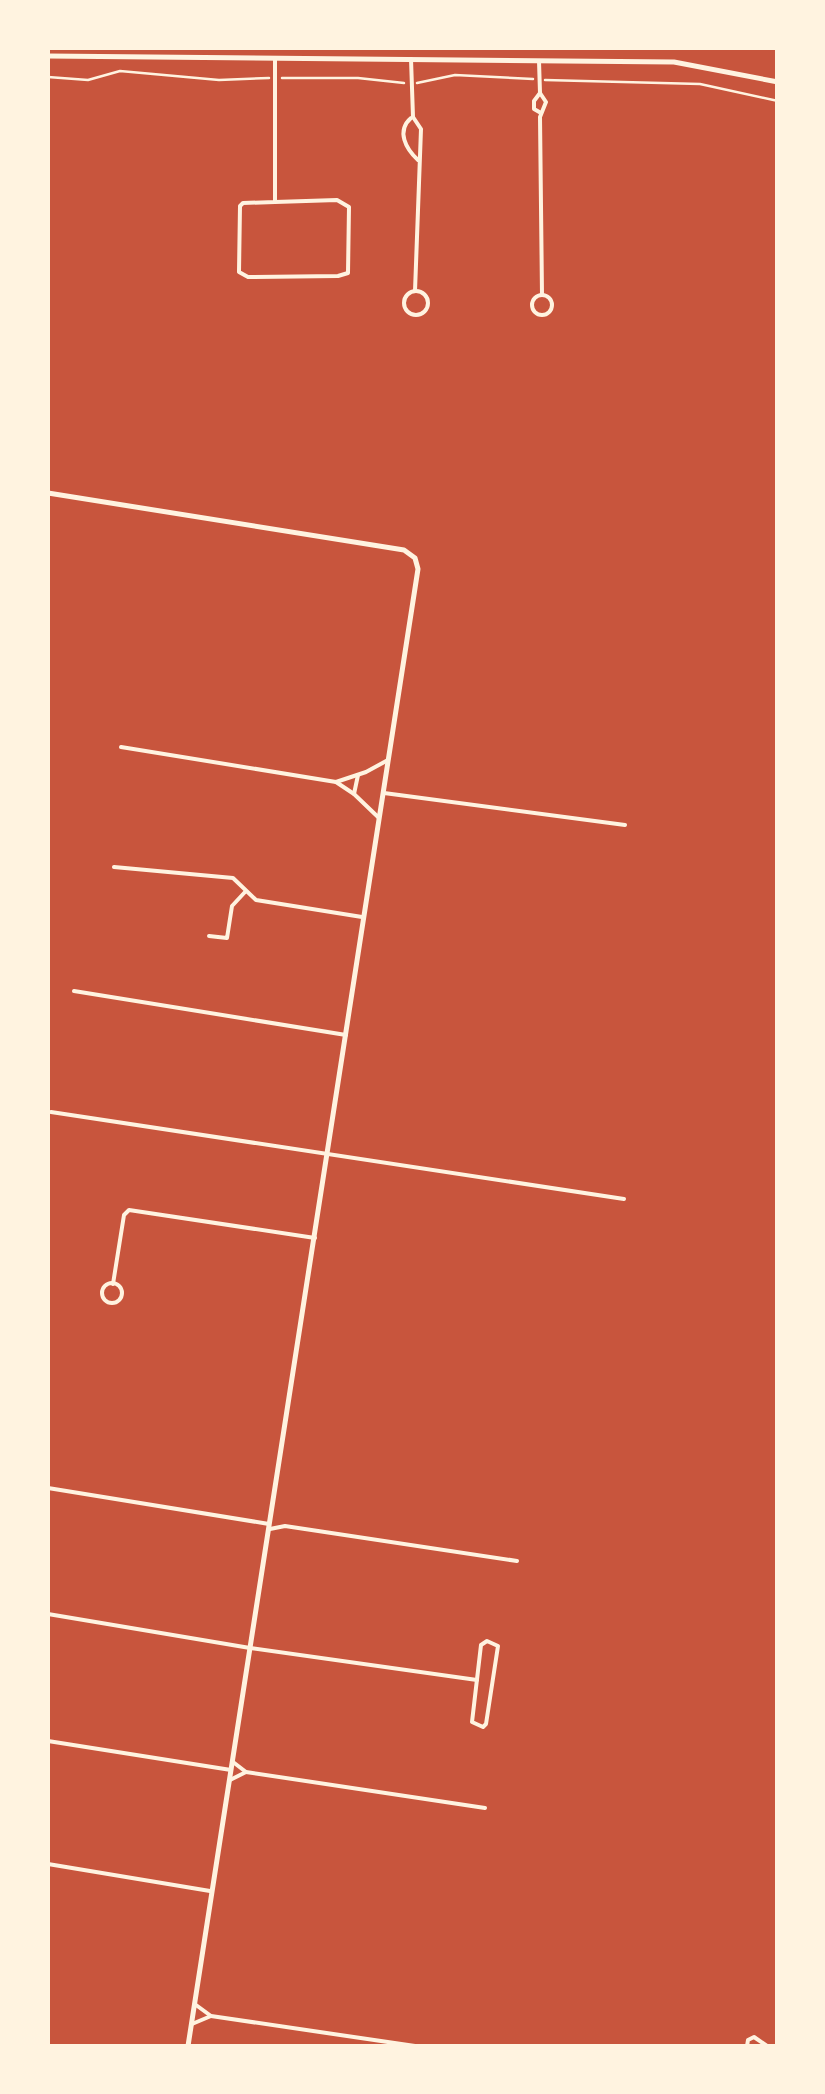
<svg xmlns="http://www.w3.org/2000/svg" width="825" height="2094" font-family="Roboto,sans-serif">
	<style>
		.lines { fill: none; stroke-linecap: round; stroke-linejoin: round }
		.path { stroke: #fff3e0; stroke-width: 2.5 }
		.minor { stroke: #fff3e0; stroke-width: 4 }
		.tertiary { stroke: #fff3e0; stroke-width: 5 }
	</style>
	<rect width="100%" height="100%" fill="#c8553d"/>
	<g class="lines">
		<g class="path">
			<path d="M48 77 88 80 120 71 219 80 269 78"/>
			<path d="M282 78H358L404 83"/>
			<path d="M545 80 700 84 778 101"/>
			<path d="M417 83 455 75 533 79"/>
		</g>
		<g class="minor">
			<path d="M411 59 413 117 421 129 415 291"/>
			<path d="M275 60V202L243 203 240 206 239 272 248 277 338 276 348 273 349 207 337 200 275 202"/>
			<path d="M539 61 540 93 546 102 540 117 542 295"/>
			<path d="M540 93 534 101V109L541 113"/>
			<path d="M411 118C396 131 406 149 418 160"/>
			<circle cx="416" cy="303" r="12"/>
			<circle cx="542" cy="305" r="10"/>
			<path d="M121 747 336 782 366 772 388 760"/>
			<path d="M336 782 354 794 378 817"/>
			<path d="M384 793 625 825"/>
			<path d="M354 794 358 775"/>
			<path d="M114 867 233 878 256 900 362 917"/>
			<path d="M209 936 227 938 232 906 245 892"/>
			<path d="M74 991 346 1035"/>
			<path d="M51 1112 624 1199"/>
			<circle cx="112" cy="1293" r="10"/>
			<path d="M113 1284 124 1215 129 1210 315 1238"/>
			<path d="M48 1488 269 1524"/>
			<path d="M270 1529 285 1526 517 1561"/>
			<path d="M48 1614 250 1648 477 1680"/>
			<path d="M487 1641 498 1646 486 1724 483 1727 472 1722 481 1645Z"/>
			<path d="M48 1741 231 1770"/>
			<path d="M233 1762 246 1772 485 1808"/>
			<path d="M230 1780 246 1772"/>
			<path d="M48 1864 210 1891"/>
			<path d="M196 2005 211 2016 415 2046"/>
			<path d="M192 2024 211 2016"/>
			<path d="M48 2046H49"/>
			<path d="M747 2046 748 2040 754 2037 767 2046"/>
		</g>
		<g class="tertiary">
			<path d="M48 56 674 62 778 82"/>
			<path d="M48 493 404 550 415 558 418 569 188 2046"/>
		</g>
	</g>
	<rect width="825" height="2094" fill="none" stroke="#fff3e0" stroke-width="100"/>
</svg>
